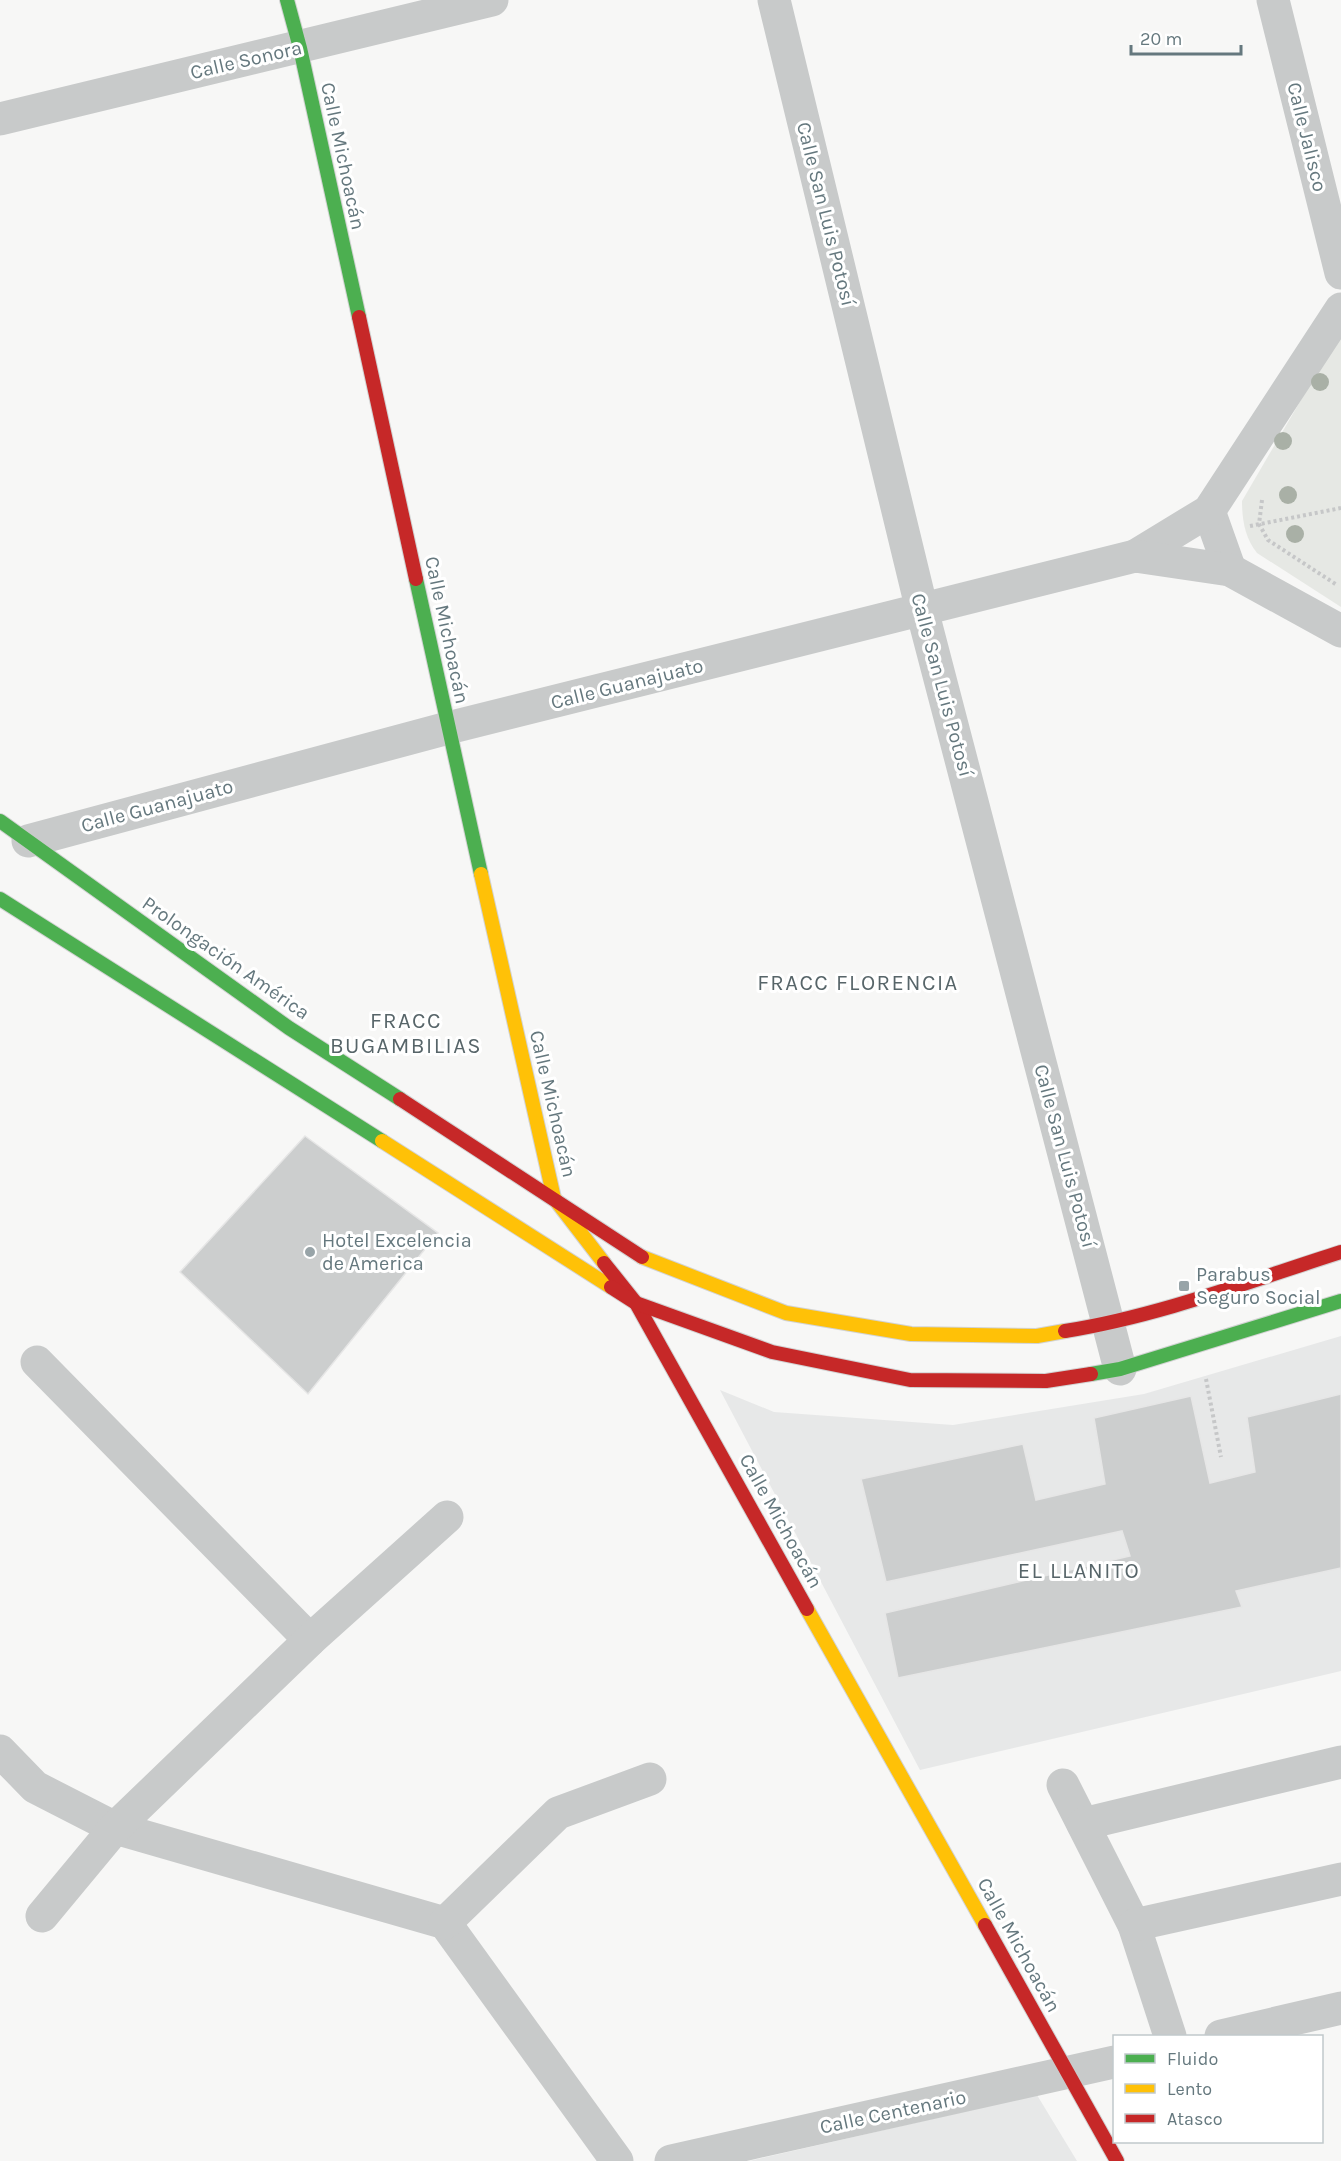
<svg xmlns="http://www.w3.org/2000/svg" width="1341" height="2161" font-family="Karla,sans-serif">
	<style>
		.built { fill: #e7e8e8 }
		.green { fill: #e6e8e4 }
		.building { fill: #cccece; stroke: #e6e6e6; stroke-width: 1.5 }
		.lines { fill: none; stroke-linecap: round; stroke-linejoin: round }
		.fast-casing { stroke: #d2d3d3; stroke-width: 16 }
		.slow-casing { stroke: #d2d3d3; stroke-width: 16 }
		.jam-casing { stroke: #d2d3d3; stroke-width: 16 }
		.path { stroke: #c6c7c8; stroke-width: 4; stroke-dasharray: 3 3; stroke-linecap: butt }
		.street { stroke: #c8caca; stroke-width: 33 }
		.fast { stroke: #4caf50; stroke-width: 14 }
		.slow { stroke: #ffc107; stroke-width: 14 }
		.jam { stroke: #c62828; stroke-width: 14 }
		.tree { fill: #a9b0a6 }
		.poi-dot { fill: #98a4a8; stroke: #fff; stroke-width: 2 }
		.labels { text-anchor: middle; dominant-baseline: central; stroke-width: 6; stroke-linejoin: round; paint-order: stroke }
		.street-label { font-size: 20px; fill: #65787e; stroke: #fff }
		.poi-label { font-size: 20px; fill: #65787e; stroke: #fff; text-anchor: start }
		.quarter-label { font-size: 22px; letter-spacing: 1.5px; fill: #576569; stroke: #fff }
	</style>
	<rect width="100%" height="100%" fill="#f7f7f6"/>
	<g class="built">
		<path d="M1341 1336V1671L920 1770 720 1390 774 1412 953 1425 1144 1394Z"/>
		<path d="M1037 2095 1077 2161H749Z"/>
	</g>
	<path class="green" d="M1341 338V607L1257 553C1245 538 1242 520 1242 501L1329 352Z"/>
	<g class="building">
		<path d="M305 1136 438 1233 308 1394 180 1272Z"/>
		<path d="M1341 1394V1568L1236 1591 1242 1607 898 1678 885 1613 1130 1556 1122 1531 886 1582 861 1479 1023 1444 1036 1500 1105 1484 1094 1418 1191 1396 1210 1483 1255 1472 1247 1417Z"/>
	</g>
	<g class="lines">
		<defs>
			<g id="fast">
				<path d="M287 0 300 48 359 317"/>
				<path d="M416 579 481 874"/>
				<path d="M0 821 289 1028 400 1099"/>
				<path d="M0 899 382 1141"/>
				<path d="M1091 1374 1120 1369 1341 1301"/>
			</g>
			<g id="slow">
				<path d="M481 874 554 1198 604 1263"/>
				<path d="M382 1141 611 1287"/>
				<path d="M642 1257 786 1313 911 1334 1037 1336 1065 1331"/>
				<path d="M807 1609 985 1925"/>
			</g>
			<g id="jam">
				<path d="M359 317 416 579"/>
				<path d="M400 1099 642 1257"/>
				<path d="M604 1263 636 1303 807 1609"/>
				<path d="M611 1287 636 1303 772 1352 910 1380 1046 1381 1091 1374"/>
				<path d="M1065 1331C1159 1316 1250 1281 1341 1252"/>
				<path d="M985 1925 1117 2161"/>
			</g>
		</defs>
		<use href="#fast" class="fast-casing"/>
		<use href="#slow" class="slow-casing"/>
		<use href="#jam" class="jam-casing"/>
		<g class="path">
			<path d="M1262 500 1259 524 1268 540 1337 585"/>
			<path d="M1250 526 1341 508"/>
			<path d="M1206 1379 1221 1457"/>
		</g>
		<g class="street">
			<path d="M774 0 922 610 1120 1369"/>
			<path d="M1273 0 1341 273"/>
			<path d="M0 119 492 0"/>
			<path d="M1209 511 1230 570"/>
			<path d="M1135 556 1209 511 1341 309"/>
			<path d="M28 841 448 728 1135 556 1230 570 1341 631"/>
			<path d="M37 1362 310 1640"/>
			<path d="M0 1751 35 1787 115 1828 445 1923 617 2161"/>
			<path d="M1063 1785 1134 1925 1170 2036"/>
			<path d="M1083 1824 1341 1762"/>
			<path d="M42 1916 115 1828 310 1640 447 1517"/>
			<path d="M445 1923 558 1813 650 1779"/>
			<path d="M1134 1925 1341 1879"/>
			<path d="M1221 2036 1341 2008"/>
			<path d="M671 2161 1114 2062"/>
		</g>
		<use href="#fast" class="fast"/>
		<use href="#slow" class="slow"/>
		<use href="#jam" class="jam"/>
	</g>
	<g class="tree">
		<circle cx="1320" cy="382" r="9"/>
		<circle cx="1283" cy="441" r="9"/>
		<circle cx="1288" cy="495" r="9"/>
		<circle cx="1295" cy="534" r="9"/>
	</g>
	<g class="poi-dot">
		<circle cx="310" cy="1252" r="6"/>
		<rect x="1178" y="1280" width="12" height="12" rx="3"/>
	</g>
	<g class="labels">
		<g class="street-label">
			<text transform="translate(246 60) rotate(-13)">Calle Sonora</text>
			<text transform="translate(1307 137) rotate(76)">Calle Jalisco</text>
			<text transform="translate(343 156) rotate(78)">Calle Michoacán</text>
			<text transform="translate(826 214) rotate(76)">Calle San Luis Potosí</text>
			<text transform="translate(447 630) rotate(78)">Calle Michoacán</text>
			<text transform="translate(627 684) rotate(-14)">Calle Guanajuato</text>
			<text transform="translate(942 685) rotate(75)">Calle San Luis Potosí</text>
			<text transform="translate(157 806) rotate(-15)">Calle Guanajuato</text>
			<text transform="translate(226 958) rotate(35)">Prolongación América</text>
			<text transform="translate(553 1104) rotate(77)">Calle Michoacán</text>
			<text transform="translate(1065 1156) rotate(75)">Calle San Luis Potosí</text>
			<text transform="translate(781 1521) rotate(61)">Calle Michoacán</text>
			<text transform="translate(1019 1945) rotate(61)">Calle Michoacán</text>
			<text transform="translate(893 2112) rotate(-12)">Calle Centenario</text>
		</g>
		<g class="poi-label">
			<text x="322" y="1240">Hotel Excelencia<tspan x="322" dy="23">de America</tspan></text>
			<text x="1196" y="1274">Parabus<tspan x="1196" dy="23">Seguro Social</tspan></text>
		</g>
		<g class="quarter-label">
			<text x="858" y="983">FRACC FLORENCIA</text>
			<text x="406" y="1021">FRACC<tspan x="406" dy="25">BUGAMBILIAS</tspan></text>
			<text x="1079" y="1571">EL LLANITO</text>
		</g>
	</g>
	<rect x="1113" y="2035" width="210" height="108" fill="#ffffff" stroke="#c1c9cb" stroke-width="1.5"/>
	<rect x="1125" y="2054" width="30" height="9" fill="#4caf50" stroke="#c1c9cb" stroke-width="1.5"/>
	<text x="1167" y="2065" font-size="18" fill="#65787e">Fluido</text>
	<rect x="1125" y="2084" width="30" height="9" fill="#ffc107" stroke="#c1c9cb" stroke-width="1.5"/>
	<text x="1167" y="2095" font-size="18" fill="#65787e">Lento</text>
	<rect x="1125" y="2114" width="30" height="9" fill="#c62828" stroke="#c1c9cb" stroke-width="1.5"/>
	<text x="1167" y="2125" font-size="18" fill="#65787e">Atasco</text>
	<path d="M1131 45v9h110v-9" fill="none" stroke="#65787e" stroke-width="3"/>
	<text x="1140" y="45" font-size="18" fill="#65787e" stroke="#ffffff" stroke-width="4.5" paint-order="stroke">20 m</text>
</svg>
